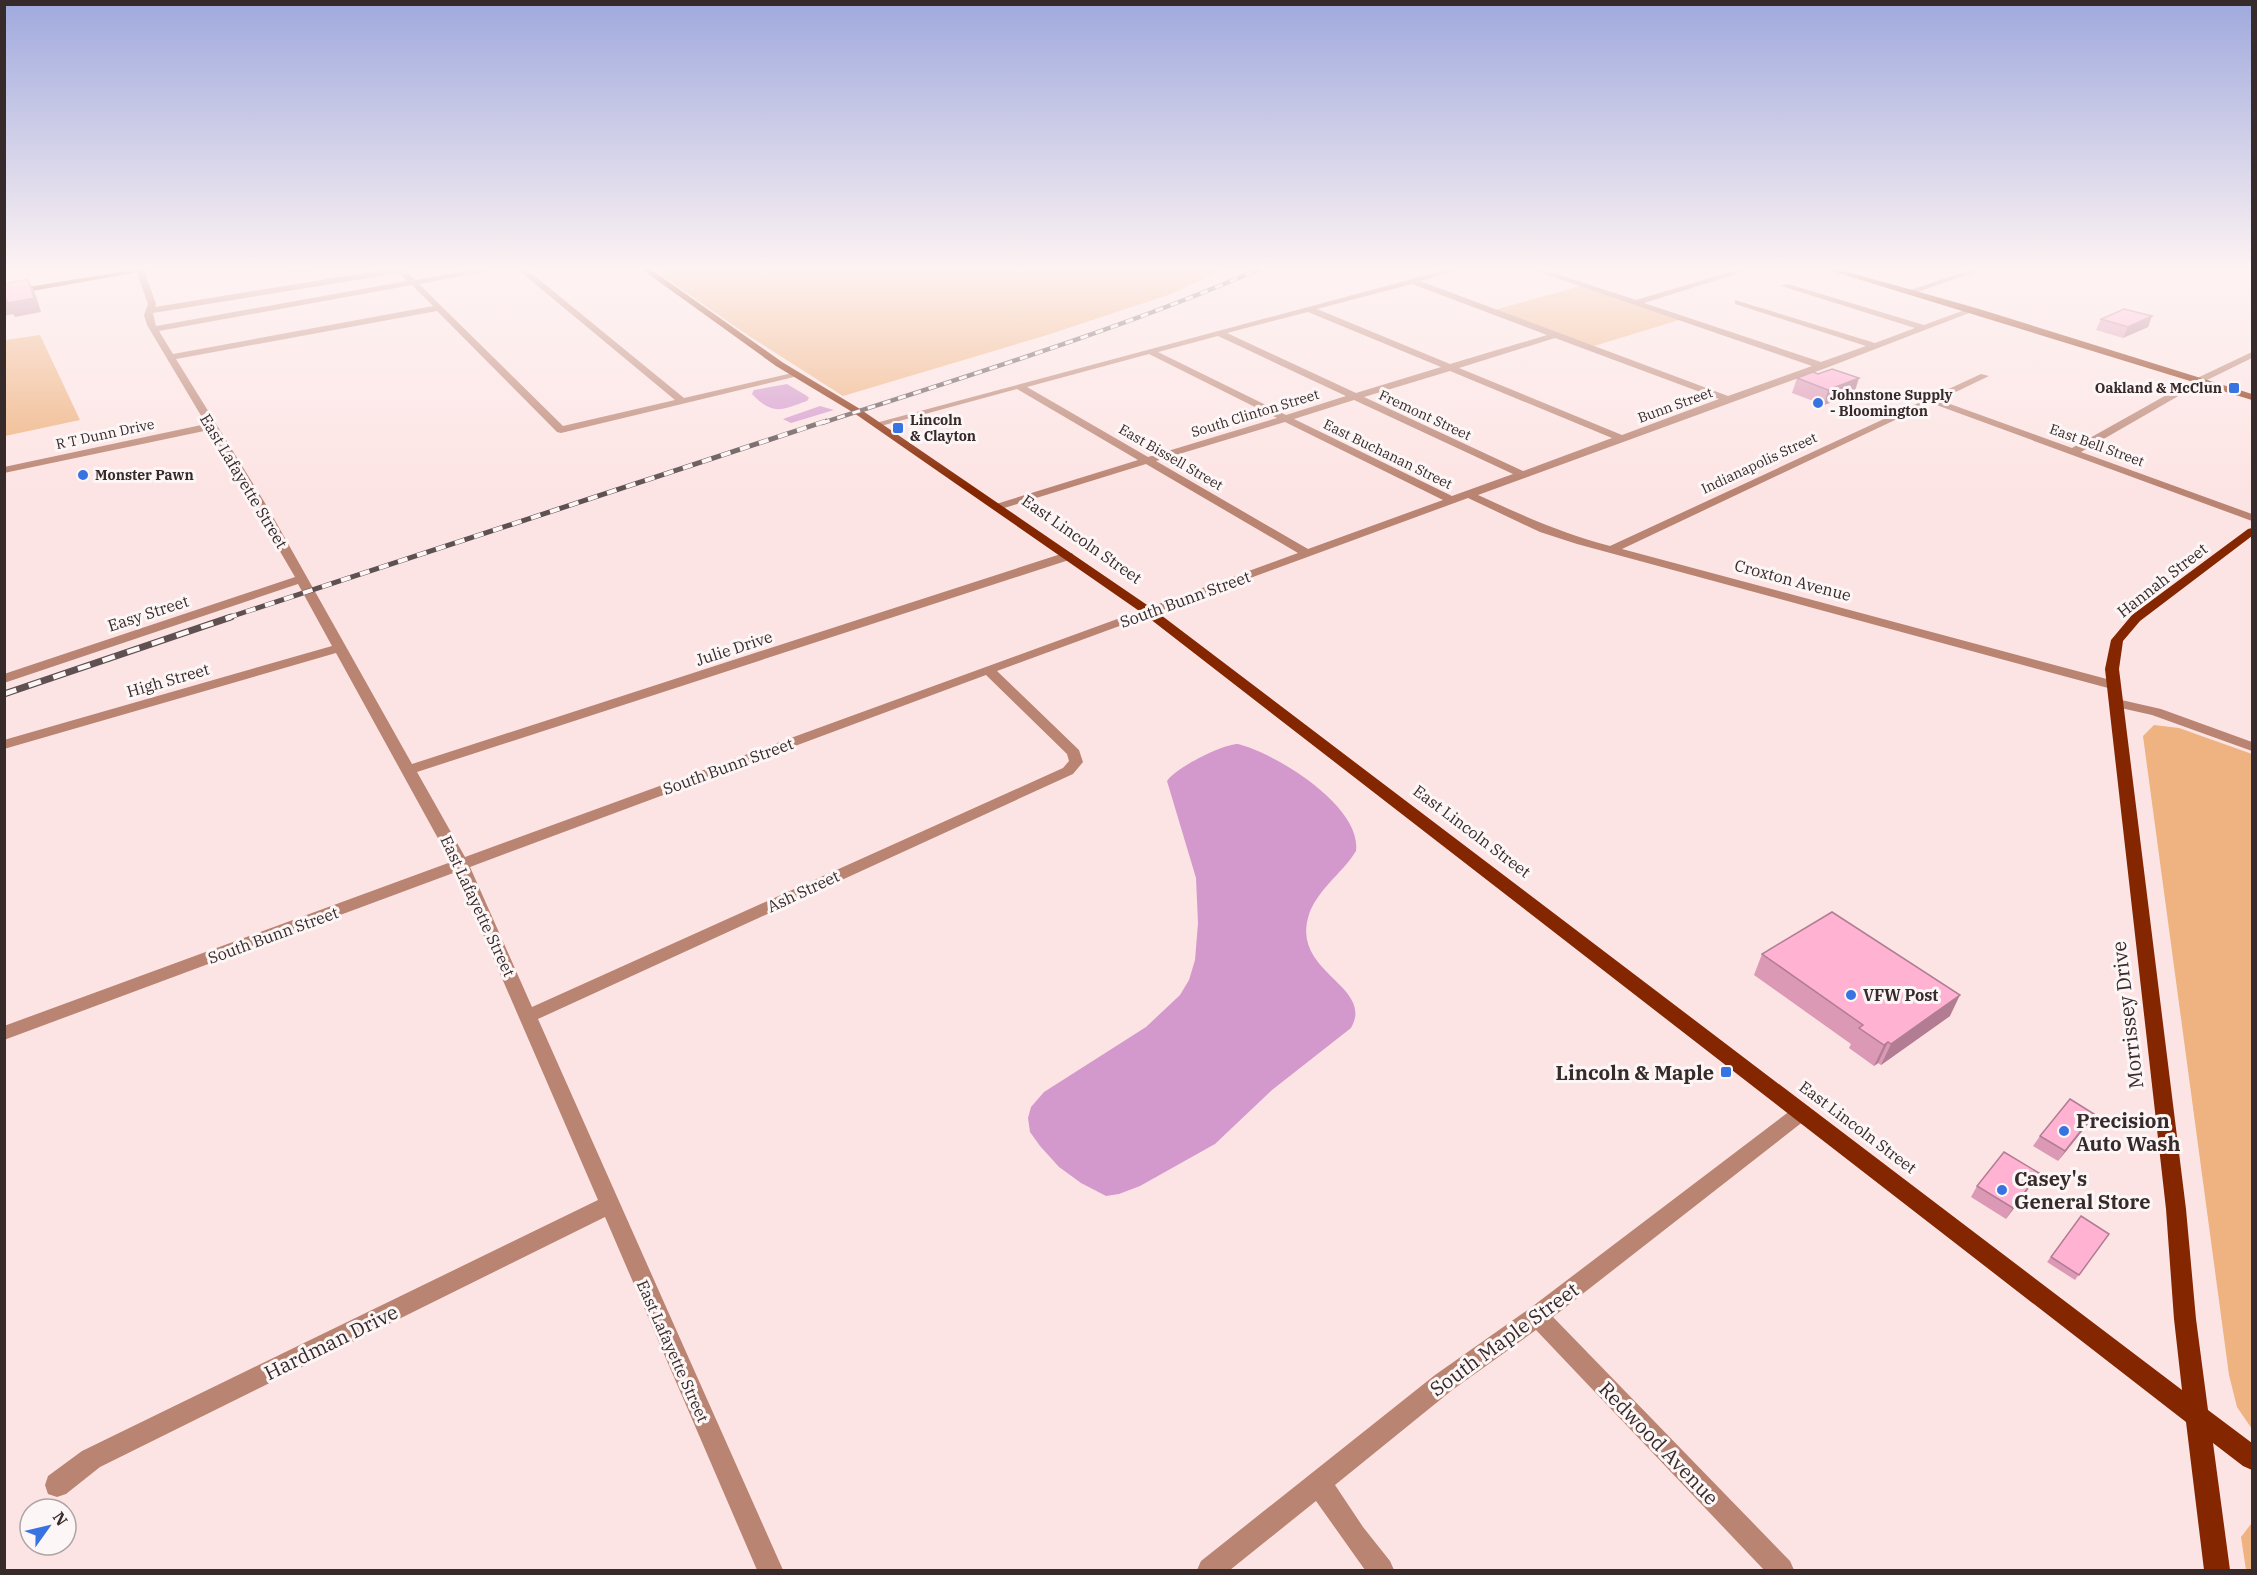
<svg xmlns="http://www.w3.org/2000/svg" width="2257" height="1575" font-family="'IBM Plex Serif',serif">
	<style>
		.green { fill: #eeb380 }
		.water { fill: #d399cd }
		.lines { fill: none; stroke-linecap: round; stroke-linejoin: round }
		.minor { fill: #b98472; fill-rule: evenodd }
		.major { fill: #842700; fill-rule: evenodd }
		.rail-far2-casing { stroke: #5f5051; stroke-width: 4.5 }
		.rail-far1-casing { stroke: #5f5051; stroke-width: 5 }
		.rail-casing { stroke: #5f5051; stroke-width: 7 }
		.rail-far2 { stroke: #fdf6f6; stroke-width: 3; stroke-dasharray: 8; stroke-linecap: butt }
		.rail-far1 { stroke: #fdf6f6; stroke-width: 4; stroke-dasharray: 10; stroke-linecap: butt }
		.rail { stroke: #fdf6f6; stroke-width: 4.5; stroke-dasharray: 13; stroke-linecap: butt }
		.wall { fill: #db99b5 }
		.shaded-wall { fill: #b27d93 }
		.building { fill: #ffb2d2; stroke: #b27d93; stroke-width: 1.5 }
		.poi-dot { fill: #3873e2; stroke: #fdf6f6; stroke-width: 2 }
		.labels { text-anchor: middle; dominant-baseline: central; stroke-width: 6; stroke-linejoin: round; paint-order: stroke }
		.far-poi-label { font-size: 14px; font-weight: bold; fill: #362a2b; stroke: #fdf6f6; text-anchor: start }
		.far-street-label { font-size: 14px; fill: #362a2b; stroke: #fdf6f6 }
		.street-label { font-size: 16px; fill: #362a2b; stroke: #fdf6f6 }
		.poi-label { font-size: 16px; font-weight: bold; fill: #362a2b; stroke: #fdf6f6; text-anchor: start }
		.near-street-label { font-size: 20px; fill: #362a2b; stroke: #fdf6f6 }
		.near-poi-label { font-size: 20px; font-weight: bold; fill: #362a2b; stroke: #fdf6f6; text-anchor: start }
	</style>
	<rect width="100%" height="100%" fill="#fde4e4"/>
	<g class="green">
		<path d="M651 268H1228L1171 294 1044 336 843 396 749 336Z"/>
		<path d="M1580 286 1679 320 1594 346 1495 310Z"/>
		<path d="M40 335 80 420 5 436V340Z"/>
		<path d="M2154 725 2179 728 2252 754V1429L2237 1407 2229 1375 2143 736Z"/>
		<path d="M2251 1524 2252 1570H2246L2241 1537Z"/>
	</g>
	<g class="water">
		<path d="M787 384 807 396 809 398 807 401C781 410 773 416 752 394L754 390Z"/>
		<path d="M820 406 834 410 791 423 783 419Z"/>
		<path d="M1238 744C1275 753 1362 806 1356 851 1342 874 1315 891 1308 918 1293 973 1375 986 1351 1028L1272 1090 1215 1144 1140 1186 1119 1194 1106 1196 1081 1183 1059 1167 1040 1146 1030 1132 1028 1118 1031 1107 1044 1092 1146 1027 1180 995 1189 980 1195 960 1198 923 1196 878 1167 781C1175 768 1223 744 1238 744Z"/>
	</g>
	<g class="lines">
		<g class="minor">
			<path d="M135 268H143L156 304 155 307 395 268H403L415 280 482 268H498L494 270 419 284 563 426 675 400 516 268H525L684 398 797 372 802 375 561 433 557 432 437 311 176 359 268 508 412 764 1064 553H1072L1074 556 1072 559 417 772 465 857 1298 553 1146 464 1001 509H993V505L1138 460 1017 389 877 427 872 424 1453 268H1465L1420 281 1728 396 1812 366 1527 268H1538L1636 300 1743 268H1755L1644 303 1821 362 1866 346 1735 304V300L1875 343 1915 328 1781 286 1788 284 1924 325 1970 308 1977 310 1826 368 1478 495C1521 515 1564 534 1610 546L1981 374 1989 376 1939 400 2072 448 2195 379 2252 352V358L2201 383 2081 452 2252 514V521L1931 403 1622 549 2118 682 2120 685 2118 688H2108L1577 544 1540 532 1468 498 997 671 1079 750 1083 762 1073 774 538 1019 783 1570H757L605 1217 100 1467 66 1494 57 1497 48 1494 45 1485 48 1476 82 1451 598 1200 456 872 4 1040V1026L451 862 336 653 4 749V740L332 646 298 584 4 683V674L295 577 209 430 4 473V467L206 424 147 325 144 315 148 304ZM399 273 407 281 156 326 153 313ZM1412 284 1547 335 1450 364 1317 309ZM412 285 433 306 173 354 159 331ZM1308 312 1441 367 1356 393 1227 333ZM1218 336 1346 396 1286 415 1158 352ZM1555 338 1719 399 1622 435 1459 368ZM1149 354 1277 418 1148 457 1027 387ZM1450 371 1612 438 1523 471 1364 397ZM1354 400 1513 474 1452 496 1294 419ZM1285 422 1443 500 1308 549 1156 461ZM986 675 1067 754 1069 761 1063 768 532 1007 470 867Z"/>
			<path d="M1975 268H1986L1912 294 1905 292Z"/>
			<path d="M2117 699 2161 709 2252 742V751L2152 715 2112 706 2110 703Z"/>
			<path d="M1802 1104 1809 1107 1812 1112 1809 1117 1553 1317 1790 1561 1794 1570H1764L1536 1330 1451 1391 1335 1485 1363 1527 1390 1561 1394 1570H1365L1316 1501 1230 1570H1197L1201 1561 1435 1375 1529 1309 1795 1107Z"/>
		</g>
		<g class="major">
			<path d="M144 268H161L4 296V291Z"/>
			<path d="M640 268H649L782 362 860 409 1153 609 2182 1390 2174 1319 2166 1209 2105 669 2111 640 2132 615 2248 529 2252 528V536L2140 621 2123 641 2119 669 2186 1209 2196 1319 2208 1410 2252 1443V1470L2243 1466 2213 1443 2230 1570H2204L2186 1422 1145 615 854 413 776 366Z"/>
			<path d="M1822 268H1834L1976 308 2252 394V400Z"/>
		</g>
		<defs>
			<path id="rail-far2" d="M822 423C970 375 1119 330 1262 268"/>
			<path id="rail-far1" d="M227 618 826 421"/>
			<path id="rail" d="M4 694 231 617"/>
		</defs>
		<use href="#rail-far2" class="rail-far2-casing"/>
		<use href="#rail-far1" class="rail-far1-casing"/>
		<use href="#rail" class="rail-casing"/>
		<use href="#rail-far2" class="rail-far2"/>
		<use href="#rail-far1" class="rail-far1"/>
		<use href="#rail" class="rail"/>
	</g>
	<g class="wall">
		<path d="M2152 316 2148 327 2123 338 2096 330 2101 319Z"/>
		<path d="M1797 378 1854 394 1824 405 1792 393Z"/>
		<path d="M1762 954 1950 1016 1881 1065 1878 1063 1874 1066 1849 1048 1851 1044 1754 975Z"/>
		<path d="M2094 1114 2088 1124 2058 1161 2033 1146 2040 1136Z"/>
		<path d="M2039 1173 2006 1219 1971 1197 1977 1186Z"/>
		<path d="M2081 1216 2109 1234 2075 1280 2047 1262Z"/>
	</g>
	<g class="shaded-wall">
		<path d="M290 268H322V269L292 274Z"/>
		<path d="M28 279 35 293 41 312 15 317 13 314 4 316V301Z"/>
		<path d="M2152 316 2148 327 2123 338 2128 327Z"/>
		<path d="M1859 378 1854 394 1824 405 1828 390Z"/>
		<path d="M1960 995 1950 1016 1881 1065 1891 1044Z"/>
		<path d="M1888 1042 1878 1063 1874 1066 1884 1045Z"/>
		<path d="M2094 1114 2088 1124 2058 1161 2065 1151Z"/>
		<path d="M2039 1173 2032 1184 2006 1219 2013 1208Z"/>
	</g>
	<g class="building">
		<path d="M28 279 34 298 8 303 7 300 4 301V284Z"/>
		<path d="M2124 309 2152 316 2128 327 2101 319Z"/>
		<path d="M1832 369 1859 378 1828 390 1797 378 1813 372 1818 374Z"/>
		<path d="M1832 912 1960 995 1891 1044 1888 1042 1884 1045 1859 1028 1863 1025 1762 954Z"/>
		<path d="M2070 1099 2094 1114 2065 1151 2040 1136Z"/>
		<path d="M2004 1152 2039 1173 2013 1208 1977 1186Z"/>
		<path d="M2081 1216 2109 1234 2079 1275 2051 1257Z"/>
	</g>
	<linearGradient id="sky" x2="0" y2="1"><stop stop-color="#9fa9dd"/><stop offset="0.55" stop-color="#fef3f3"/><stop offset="1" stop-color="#fef3f3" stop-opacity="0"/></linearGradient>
	<rect width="2257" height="488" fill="url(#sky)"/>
	<g class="poi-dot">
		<rect x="2228" y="382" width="12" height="12" rx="3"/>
		<circle cx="1818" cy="403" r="6"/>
		<rect x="892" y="422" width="12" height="12" rx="3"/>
		<circle cx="83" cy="475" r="6"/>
		<circle cx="1851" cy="995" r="6"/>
		<rect x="1720" y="1066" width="12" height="12" rx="3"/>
		<circle cx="2064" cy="1131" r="6"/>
		<circle cx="2002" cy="1190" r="6"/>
	</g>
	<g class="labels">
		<g class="far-poi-label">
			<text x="2222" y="388" text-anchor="end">Oakland &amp; McClun</text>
			<text x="1830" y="395">Johnstone Supply<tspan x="1830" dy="16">- Bloomington</tspan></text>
			<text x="910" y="420">Lincoln<tspan x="910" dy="16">&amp; Clayton</tspan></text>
			<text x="95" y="475">Monster Pawn</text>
		</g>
		<g class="far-street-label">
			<text transform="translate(1675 405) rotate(-20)">Bunn Street</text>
			<text transform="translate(1255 413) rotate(-17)">South Clinton Street</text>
			<text transform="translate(1425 415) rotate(25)">Fremont Street</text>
			<text transform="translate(105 434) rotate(-12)">R T Dunn Drive</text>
			<text transform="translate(2097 445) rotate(20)">East Bell Street</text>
			<text transform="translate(1388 454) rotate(26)">East Buchanan Street</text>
			<text transform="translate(1171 457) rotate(30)">East Bissell Street</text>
			<text transform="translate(1759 463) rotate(-25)">Indianapolis Street</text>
		</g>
		<g class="street-label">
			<text transform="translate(244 481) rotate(59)">East Lafayette Street</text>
			<text transform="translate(1082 539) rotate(35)">East Lincoln Street</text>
			<text transform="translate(1793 580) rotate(15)">Croxton Avenue</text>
			<text transform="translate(2162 580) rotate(-38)">Hannah Street</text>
			<text transform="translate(1185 599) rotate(-20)">South Bunn Street</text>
			<text transform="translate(148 613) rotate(-18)">Easy Street</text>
			<text transform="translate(734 648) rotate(-18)">Julie Drive</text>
			<text transform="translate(168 680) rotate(-16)">High Street</text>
			<text transform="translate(728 766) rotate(-20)">South Bunn Street</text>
			<text transform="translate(1472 831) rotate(37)">East Lincoln Street</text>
			<text transform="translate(803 891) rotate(-25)">Ash Street</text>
			<text transform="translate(478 906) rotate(65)">East Lafayette Street</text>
			<text transform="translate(273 935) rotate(-20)">South Bunn Street</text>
			<text transform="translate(1858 1127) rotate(37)">East Lincoln Street</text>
			<text transform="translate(673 1351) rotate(66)">East Lafayette Street</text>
		</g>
		<g class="poi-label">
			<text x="1863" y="995">VFW Post</text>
		</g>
		<g class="near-street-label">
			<text transform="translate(2127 1015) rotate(-97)">Morrissey Drive</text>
			<text transform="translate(1504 1339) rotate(-36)">South Maple Street</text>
			<text transform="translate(331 1342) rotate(-26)">Hardman Drive</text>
			<text transform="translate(1659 1443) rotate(46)">Redwood Avenue</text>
		</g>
		<g class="near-poi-label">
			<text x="1714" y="1072" text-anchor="end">Lincoln &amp; Maple</text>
			<text x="2076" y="1120">Precision<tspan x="2076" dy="23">Auto Wash</tspan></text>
			<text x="2014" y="1178">Casey's<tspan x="2014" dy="23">General Store</tspan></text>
		</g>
	</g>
	<rect width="2257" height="1575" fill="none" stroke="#362a2b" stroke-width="12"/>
	<g transform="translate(48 1527) rotate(56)"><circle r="28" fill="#fdf6f6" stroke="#ada4a5" stroke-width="1.5"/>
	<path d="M0-4.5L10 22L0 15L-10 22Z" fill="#3873e2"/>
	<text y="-9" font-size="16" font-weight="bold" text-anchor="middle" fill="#362a2b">N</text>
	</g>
</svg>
